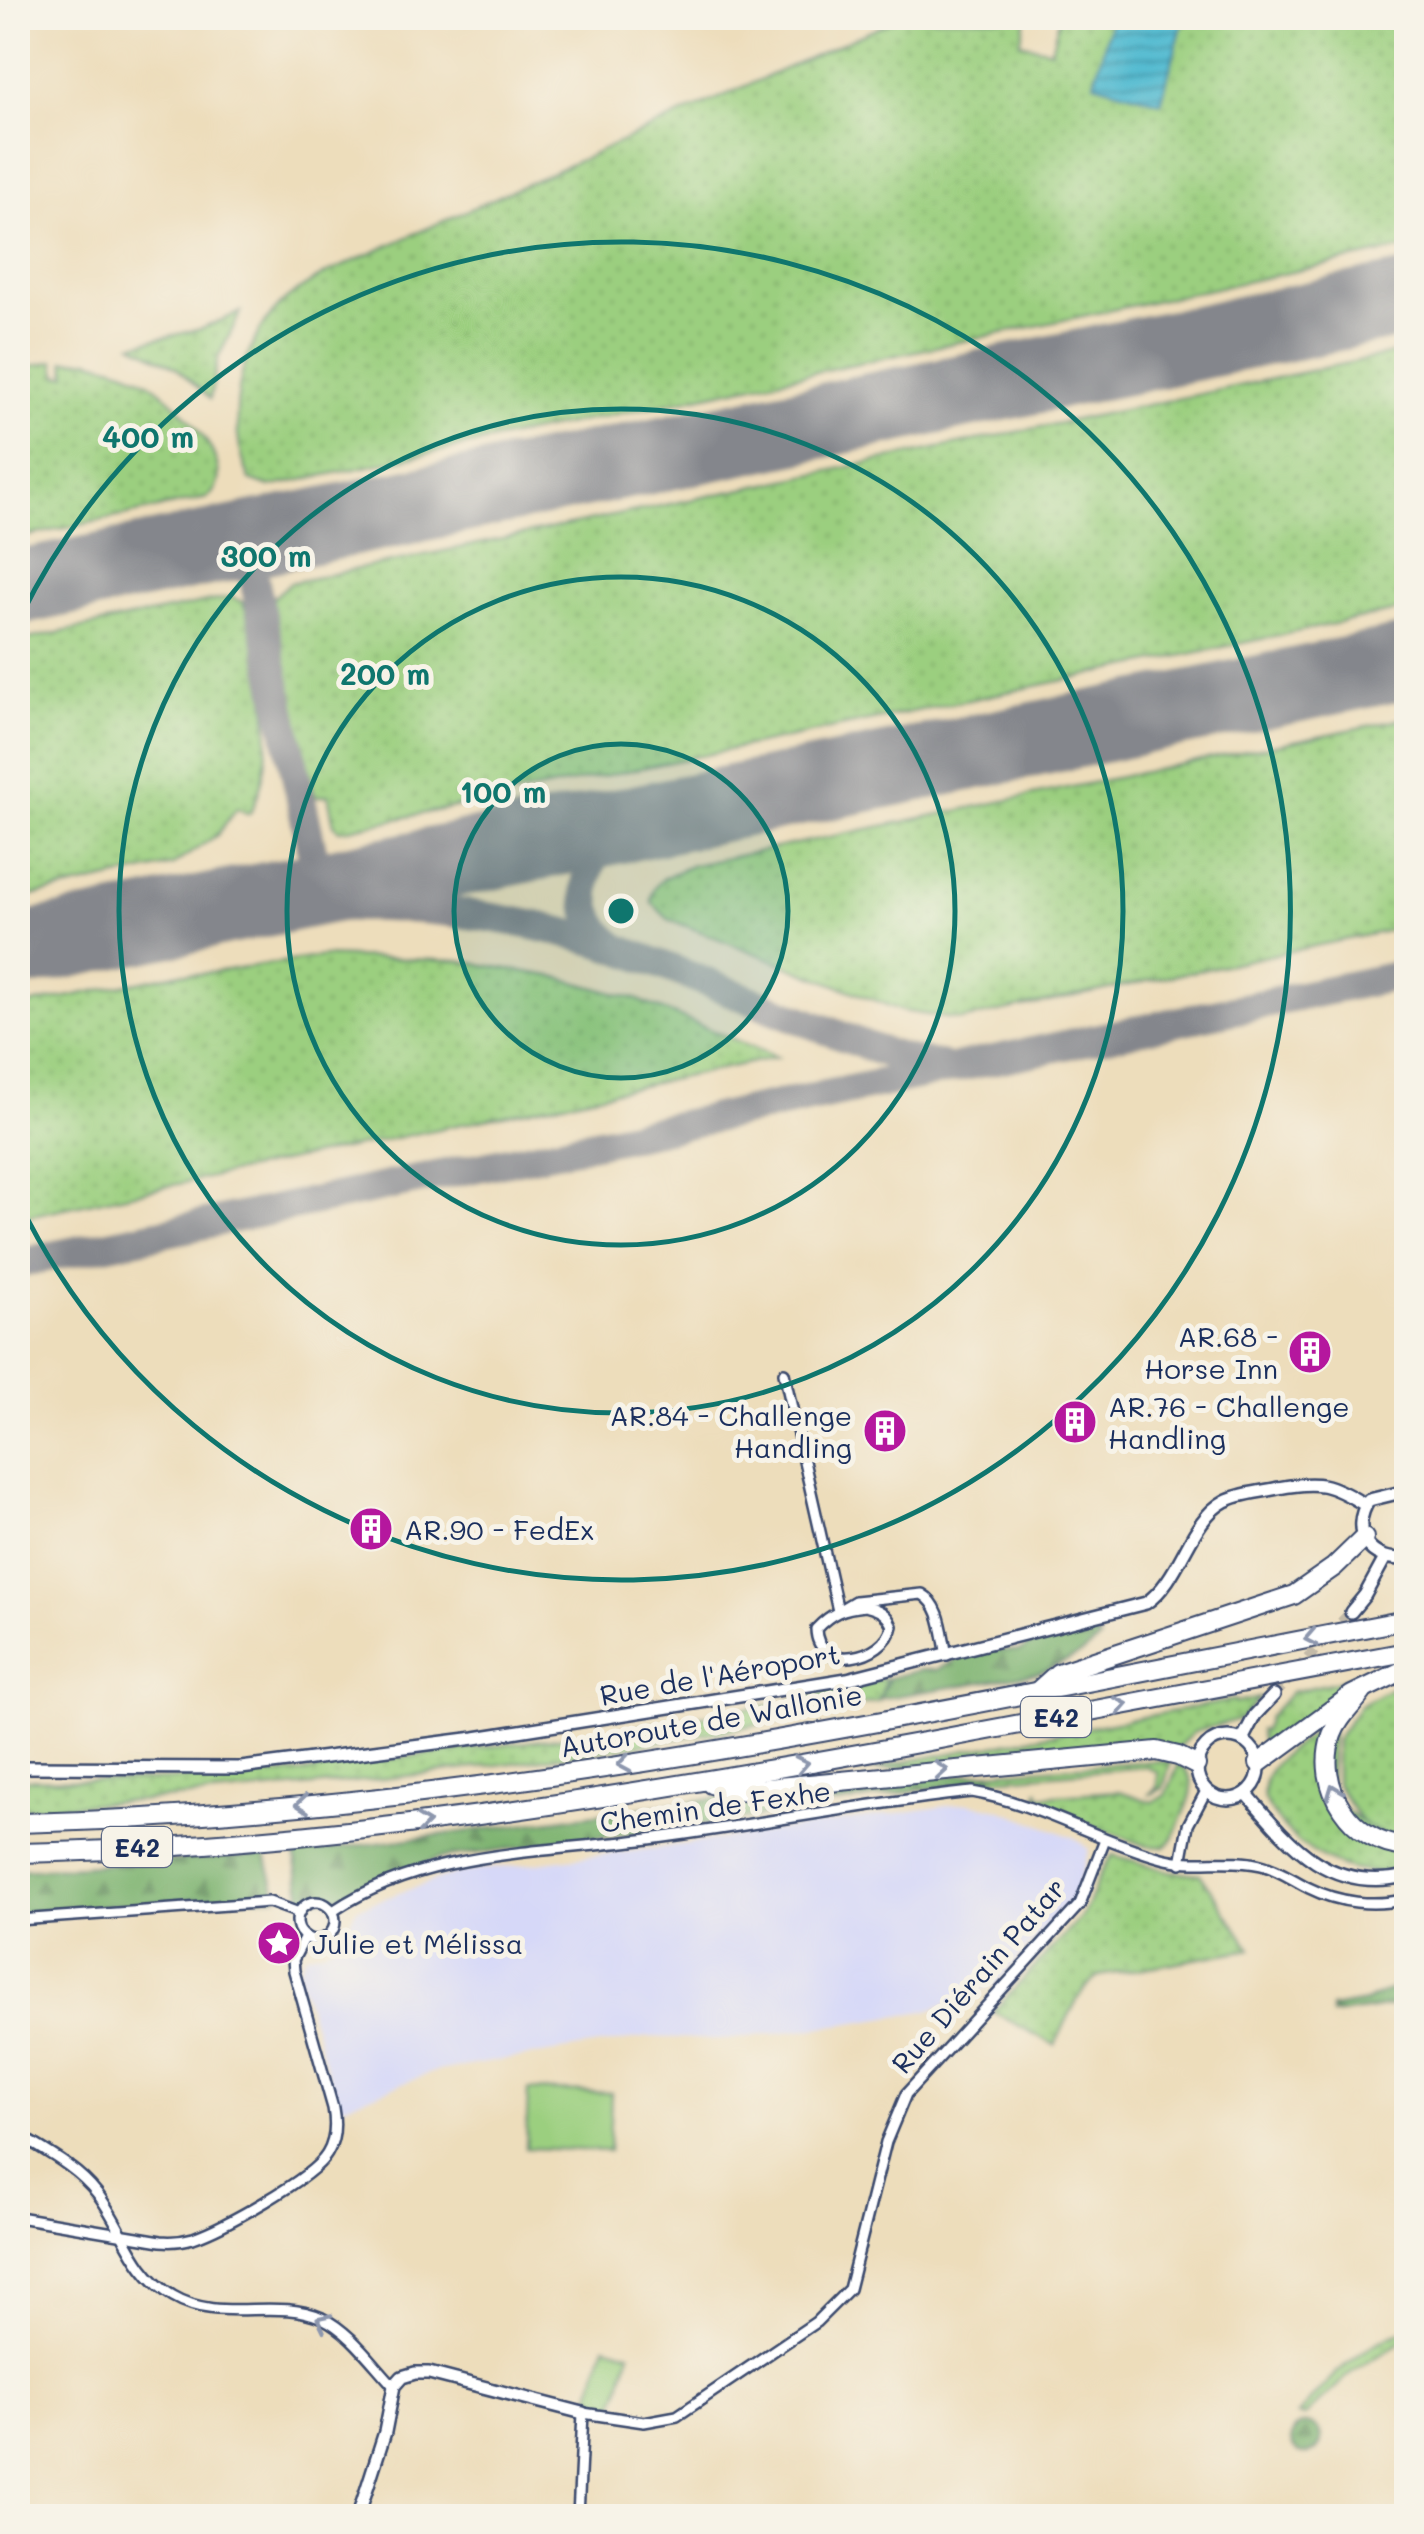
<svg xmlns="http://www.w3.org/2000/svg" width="1424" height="2534" font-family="Mali,sans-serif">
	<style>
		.built { fill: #d6d8f8 }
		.grass { fill: url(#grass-dots); stroke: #5b7f6e; stroke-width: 2.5 }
		.forest { fill: url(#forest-firs); stroke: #4c7066; stroke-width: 2.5 }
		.pitch { fill: #9bcf7f; stroke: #5b7f6e; stroke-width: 2.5 }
		.water { fill: url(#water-rules); stroke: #387698; stroke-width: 2.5 }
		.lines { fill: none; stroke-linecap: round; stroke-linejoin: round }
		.taxiway { stroke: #84868c; stroke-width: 30 }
		.runway { stroke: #84868c; stroke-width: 75 }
		.tertiary-tunnel { stroke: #c3baa8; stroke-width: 11; stroke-dasharray: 11 5.5; stroke-linecap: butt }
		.minor-casing { stroke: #3a496c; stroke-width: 14 }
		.tertiary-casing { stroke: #3a496c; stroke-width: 16 }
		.motorway-casing { stroke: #3a496c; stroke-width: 22 }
		.minor { stroke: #fff; stroke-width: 9 }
		.tertiary { stroke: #fff; stroke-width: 11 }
		.motorway { stroke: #fff; stroke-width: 18 }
		.oneway { stroke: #8d97ae }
		.ring { fill: none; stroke: #0f766e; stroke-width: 5 }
		.labels { text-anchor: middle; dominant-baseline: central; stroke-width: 10; stroke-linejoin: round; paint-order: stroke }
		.shield { fill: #f7f3e8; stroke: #5d6a87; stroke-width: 2.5 }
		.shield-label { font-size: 25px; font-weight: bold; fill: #1b2f5e }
		.poi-label { font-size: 28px; fill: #1b2f5e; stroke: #f7f3e8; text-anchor: start }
		.street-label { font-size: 28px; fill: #1b2f5e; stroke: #f7f3e8 }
		.centre { fill: #0f766e; stroke: #f7f3e8; stroke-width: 5 }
		.ring-label { font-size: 30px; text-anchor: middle; font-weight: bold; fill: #0f766e; stroke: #f7f3e8; stroke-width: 10; stroke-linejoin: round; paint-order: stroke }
	</style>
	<defs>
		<pattern id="grass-dots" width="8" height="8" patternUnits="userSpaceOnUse" patternTransform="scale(2.5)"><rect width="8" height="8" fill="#9bcf7f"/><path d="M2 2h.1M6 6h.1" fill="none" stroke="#85b270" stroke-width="1.8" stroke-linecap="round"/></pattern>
		<pattern id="forest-firs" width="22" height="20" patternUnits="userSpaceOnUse" patternTransform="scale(2.5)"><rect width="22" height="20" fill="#7cb26e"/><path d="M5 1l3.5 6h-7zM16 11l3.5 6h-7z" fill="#65915e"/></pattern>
		<pattern id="water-rules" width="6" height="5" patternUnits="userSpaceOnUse" patternTransform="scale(2.5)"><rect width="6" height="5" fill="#54bcd1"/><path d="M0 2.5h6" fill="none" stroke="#4599ad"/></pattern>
	</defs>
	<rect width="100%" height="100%" fill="#f7f3e8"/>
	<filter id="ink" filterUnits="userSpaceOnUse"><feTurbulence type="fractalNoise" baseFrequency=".01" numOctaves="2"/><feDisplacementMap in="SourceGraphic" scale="20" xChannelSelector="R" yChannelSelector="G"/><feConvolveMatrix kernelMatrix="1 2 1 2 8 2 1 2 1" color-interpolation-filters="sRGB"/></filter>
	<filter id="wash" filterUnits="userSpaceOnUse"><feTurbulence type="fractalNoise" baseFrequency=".0048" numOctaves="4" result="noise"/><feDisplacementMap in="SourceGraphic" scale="40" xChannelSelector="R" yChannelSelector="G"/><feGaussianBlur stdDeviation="2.25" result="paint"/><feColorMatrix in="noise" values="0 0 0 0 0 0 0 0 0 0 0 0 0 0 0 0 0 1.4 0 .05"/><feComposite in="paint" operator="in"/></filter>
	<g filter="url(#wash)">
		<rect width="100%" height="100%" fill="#edddbb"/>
		<path class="built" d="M968 1803 999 1809 1075 1838 1089 1849 1075 1896 996 1984 931 2010 851 2023 725 2040 648 2037 436 2071 338 2108 298 1971 306 1954 324 1950 340 1940 357 1908 456 1873 665 1847Z"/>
		<g class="grass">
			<path d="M898 18H1026L1020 43 1051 50 1059 18H1406V248L269 487 250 480C225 422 236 349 281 304 294 291 312 282 327 273Z"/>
			<path d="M241 312 218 358 210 399 177 368 133 344 201 329Z"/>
			<path d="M1406 351V609L349 829 339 830 334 825 328 795 314 797 272 599 290 583Z"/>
			<path d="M89 360C109 365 129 370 147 381 174 398 247 469 207 498L18 538V369L54 361 58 376 67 375 65 361Z"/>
			<path d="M231 597 242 602 246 610C263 681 282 740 252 810L248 814 237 808 217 835 173 865 18 899V641Z"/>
			<path d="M1406 718V927L961 1020 902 1011 668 919 652 903C649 879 675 873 693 865Z"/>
			<path d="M324 956 461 961 557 977 636 999 777 1057 18 1218V1007L181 973 199 974Z"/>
			<path d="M1370 1674 1358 1685 1264 1754 1259 1730 1263 1731 1268 1718 1291 1692Z"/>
			<path d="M886 1678 879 1701C595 1760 307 1793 18 1808V1779L137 1781 303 1773 350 1764 575 1736 781 1703Z"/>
			<path d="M1406 1680V1841L1394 1840 1363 1824 1336 1784V1740L1360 1705Z"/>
			<path d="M1259 1698 1240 1719 1194 1732 1178 1747 856 1771 1234 1700 1236 1703Z"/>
			<path d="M1332 1721 1329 1799 1406 1853V1869C1348 1883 1292 1850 1264 1799 1258 1761 1306 1740 1332 1721Z"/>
			<path d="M1155 1761 1171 1762 1163 1788 1148 1795 1157 1788 1158 1773 1147 1767 990 1779V1772Z"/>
			<path d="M1179 1763C1199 1780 1192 1797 1182 1818 1176 1829 1176 1838 1165 1847L1146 1846 1051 1810V1807L1037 1798 1039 1789 1040 1796 1119 1791 1152 1802 1166 1795Z"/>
			<path d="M1113 1855 1169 1871 1200 1874 1251 1949 1099 1976C1077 1991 1067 2021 1055 2045L993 2012 1081 1917C1094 1898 1097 1871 1113 1855Z"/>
			<path d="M1406 2330V2339L1352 2372 1305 2416 1298 2415C1328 2378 1361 2345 1406 2330Z"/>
		</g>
		<g class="forest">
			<path d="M1083 1626 1100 1639C1086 1654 1057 1666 1037 1673L879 1699 889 1678 920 1670H936L975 1649 1019 1651 1048 1636Z"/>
			<path d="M990 1772V1779L757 1817 439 1858 336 1898 302 1899 295 1854 740 1795Z"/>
			<path d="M266 1855 277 1897 208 1898 18 1913V1870Z"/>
			<path d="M1391 1989 1406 1994V2004L1332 2015 1331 2008 1365 2002Z"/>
			<circle cx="1306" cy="2439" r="15"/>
		</g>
		<g class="pitch">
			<path d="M528 2090 611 2093 609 2151 526 2148Z"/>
			<path d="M605 2345 630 2352 614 2408 589 2401Z"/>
		</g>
		<path class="water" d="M1112 18H1184L1161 102 1094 83Z"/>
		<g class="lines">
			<g class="taxiway">
				<path d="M246 541 316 869 336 895 361 907"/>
				<path d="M54 943C127 931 199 916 272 910 387 900 516 912 625 951 692 976 758 1003 824 1029 860 1043 900 1062 940 1065"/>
				<path d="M618 948C579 924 575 870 609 840 621 829 638 826 653 820"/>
				<path d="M18 1263 1406 974"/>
			</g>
			<g class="runway">
				<path d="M18 588 1406 299"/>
				<path d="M18 951 1406 662"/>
			</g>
		</g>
	</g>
	<g filter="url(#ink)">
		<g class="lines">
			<path class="tertiary-tunnel" d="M1274 1695 1351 1612"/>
			<defs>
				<g id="minor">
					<path d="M784 1373 838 1611 855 1601 922 1594C942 1605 942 1634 947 1655"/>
					<path d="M865 1606C878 1609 887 1613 892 1626 886 1659 817 1674 816 1629 831 1613 843 1608 865 1606Z"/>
					<path d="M1181 1863 1188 1825 1206 1791"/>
					<circle cx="316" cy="1921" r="19"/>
					<path d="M333 1911C424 1850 544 1853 649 1839 757 1825 864 1803 972 1792 1038 1803 1098 1841 1162 1858 1195 1867 1228 1857 1261 1865 1278 1869 1293 1880 1309 1888 1339 1903 1374 1907 1406 1899"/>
					<path d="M18 1920 269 1902 299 1913"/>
					<path d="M18 2134C45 2151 77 2167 97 2193 124 2228 132 2272 173 2296 220 2324 274 2297 322 2318 350 2331 373 2364 394 2386"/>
					<path d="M18 2217 161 2241C172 2242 183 2241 193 2238 222 2228 312 2179 327 2154 336 2139 336 2124 333 2108L294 1971 293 1960 305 1937"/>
					<path d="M578 2516 583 2413 644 2422 677 2416 816 2322 849 2289 886 2142 906 2094 1080 1904 1105 1839"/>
				</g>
				<g id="tertiary">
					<path d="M1406 1491 1369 1500C1348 1532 1370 1564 1406 1558"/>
					<path d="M1351 1612 1365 1595 1384 1560"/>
					<circle cx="1228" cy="1768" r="31"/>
					<path d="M1242 1740 1255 1715 1274 1695"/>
					<path d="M18 1767 241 1768 475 1738 847 1679 1146 1603C1182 1578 1189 1520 1225 1501 1240 1493 1262 1492 1278 1488 1318 1480 1330 1483 1365 1505"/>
					<path d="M1247 1794C1292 1847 1330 1893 1406 1876"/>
					<path d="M358 2516 385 2432 394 2386 402 2377 415 2373H429L583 2413"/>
				</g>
				<g id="motorway">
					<path d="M1039 1690 1058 1673 1294 1595 1334 1567 1364 1538"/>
					<path d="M1363 1691C1353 1706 1338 1717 1332 1735 1314 1787 1352 1843 1406 1847"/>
					<path d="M1259 1763 1352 1695 1406 1669"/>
					<path d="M711 1784 735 1791 1157 1751 1178 1756 1196 1765"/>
					<path d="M18 1823C486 1813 948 1707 1406 1620"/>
					<path d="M18 1853C323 1847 624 1797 924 1742 1085 1712 1246 1682 1406 1652"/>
				</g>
			</defs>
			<use href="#minor" class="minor-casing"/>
			<use href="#tertiary" class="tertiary-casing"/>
			<use href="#motorway" class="motorway-casing"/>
			<use href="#minor" class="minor"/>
			<use href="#tertiary" class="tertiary"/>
			<use href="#motorway" class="motorway"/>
		</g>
		<defs><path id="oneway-chevron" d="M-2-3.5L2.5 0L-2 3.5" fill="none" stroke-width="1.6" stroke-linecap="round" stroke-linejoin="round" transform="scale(2.5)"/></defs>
		<g class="oneway">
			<use href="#oneway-chevron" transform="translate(1311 1638) rotate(169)"/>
			<use href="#oneway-chevron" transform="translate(1121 1705) rotate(-11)"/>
			<use href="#oneway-chevron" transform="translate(624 1764) rotate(171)"/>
			<use href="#oneway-chevron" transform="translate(802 1764) rotate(-11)"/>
			<use href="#oneway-chevron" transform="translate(941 1770) rotate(-5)"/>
			<use href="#oneway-chevron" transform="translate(1334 1791) rotate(-111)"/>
			<use href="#oneway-chevron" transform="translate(302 1804) rotate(174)"/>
			<use href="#oneway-chevron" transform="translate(423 1823) rotate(-7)"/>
			<use href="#oneway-chevron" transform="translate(323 2321) rotate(-154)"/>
		</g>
	</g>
	<circle cx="621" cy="911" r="167" fill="#0f766e" fill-opacity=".12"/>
	<g class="ring">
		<circle cx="621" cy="911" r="167"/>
		<circle cx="621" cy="911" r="334"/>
		<circle cx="621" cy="911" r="502"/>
		<path d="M20 618A669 669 0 1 1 20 1204"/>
	</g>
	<defs>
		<symbol id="building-disc" viewBox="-11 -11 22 22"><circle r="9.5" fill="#b5179e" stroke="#f7f3e8"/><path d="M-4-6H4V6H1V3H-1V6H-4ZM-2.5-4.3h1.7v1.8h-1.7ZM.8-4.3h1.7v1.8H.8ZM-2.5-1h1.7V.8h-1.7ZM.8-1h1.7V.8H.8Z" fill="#fff"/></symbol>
		<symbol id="sight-disc" viewBox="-11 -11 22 22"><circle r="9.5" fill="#b5179e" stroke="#f7f3e8"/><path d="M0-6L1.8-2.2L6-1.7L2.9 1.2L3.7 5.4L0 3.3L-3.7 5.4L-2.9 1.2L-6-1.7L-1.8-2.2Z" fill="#fff"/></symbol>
	</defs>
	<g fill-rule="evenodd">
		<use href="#building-disc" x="1285" y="1327" width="50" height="50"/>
		<use href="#building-disc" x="1050" y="1397" width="50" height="50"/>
		<use href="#building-disc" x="860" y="1406" width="50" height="50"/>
		<use href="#building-disc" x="346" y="1504" width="50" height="50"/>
		<use href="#sight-disc" x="254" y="1918" width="50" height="50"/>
	</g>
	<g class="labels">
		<g class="shield">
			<rect x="1021" y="1697" width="70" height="40" rx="8"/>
			<rect x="102" y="1827" width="70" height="40" rx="8"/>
		</g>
		<g class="shield-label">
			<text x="1056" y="1717">E42</text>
			<text x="137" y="1847">E42</text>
		</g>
		<g class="poi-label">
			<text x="1278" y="1336" text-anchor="end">AR.68 -<tspan x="1278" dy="32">Horse Inn</tspan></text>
			<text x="1108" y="1406">AR.76 - Challenge<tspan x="1108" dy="32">Handling</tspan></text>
			<text x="852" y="1415" text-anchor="end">AR.84 - Challenge<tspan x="852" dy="32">Handling</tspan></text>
			<text x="404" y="1529">AR.90 - FedEx</text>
			<text x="312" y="1943">Julie et Mélissa</text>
		</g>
		<g class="street-label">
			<text transform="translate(720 1674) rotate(-10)">Rue de l'Aéroport</text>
			<text transform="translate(711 1720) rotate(-10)">Autoroute de Wallonie</text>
			<text transform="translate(715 1806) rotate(-8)">Chemin de Fexhe</text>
			<text transform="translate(978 1975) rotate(-49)">Rue Diérain Patar</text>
		</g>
	</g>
	<circle cx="621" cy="911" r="15" class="centre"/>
	<g class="ring-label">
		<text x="148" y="448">400 m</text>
		<text x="266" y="567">300 m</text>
		<text x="385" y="685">200 m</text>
		<text x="503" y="803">100 m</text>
	</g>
	<rect width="1424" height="2534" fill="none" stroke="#f7f3e8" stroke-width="60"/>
</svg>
